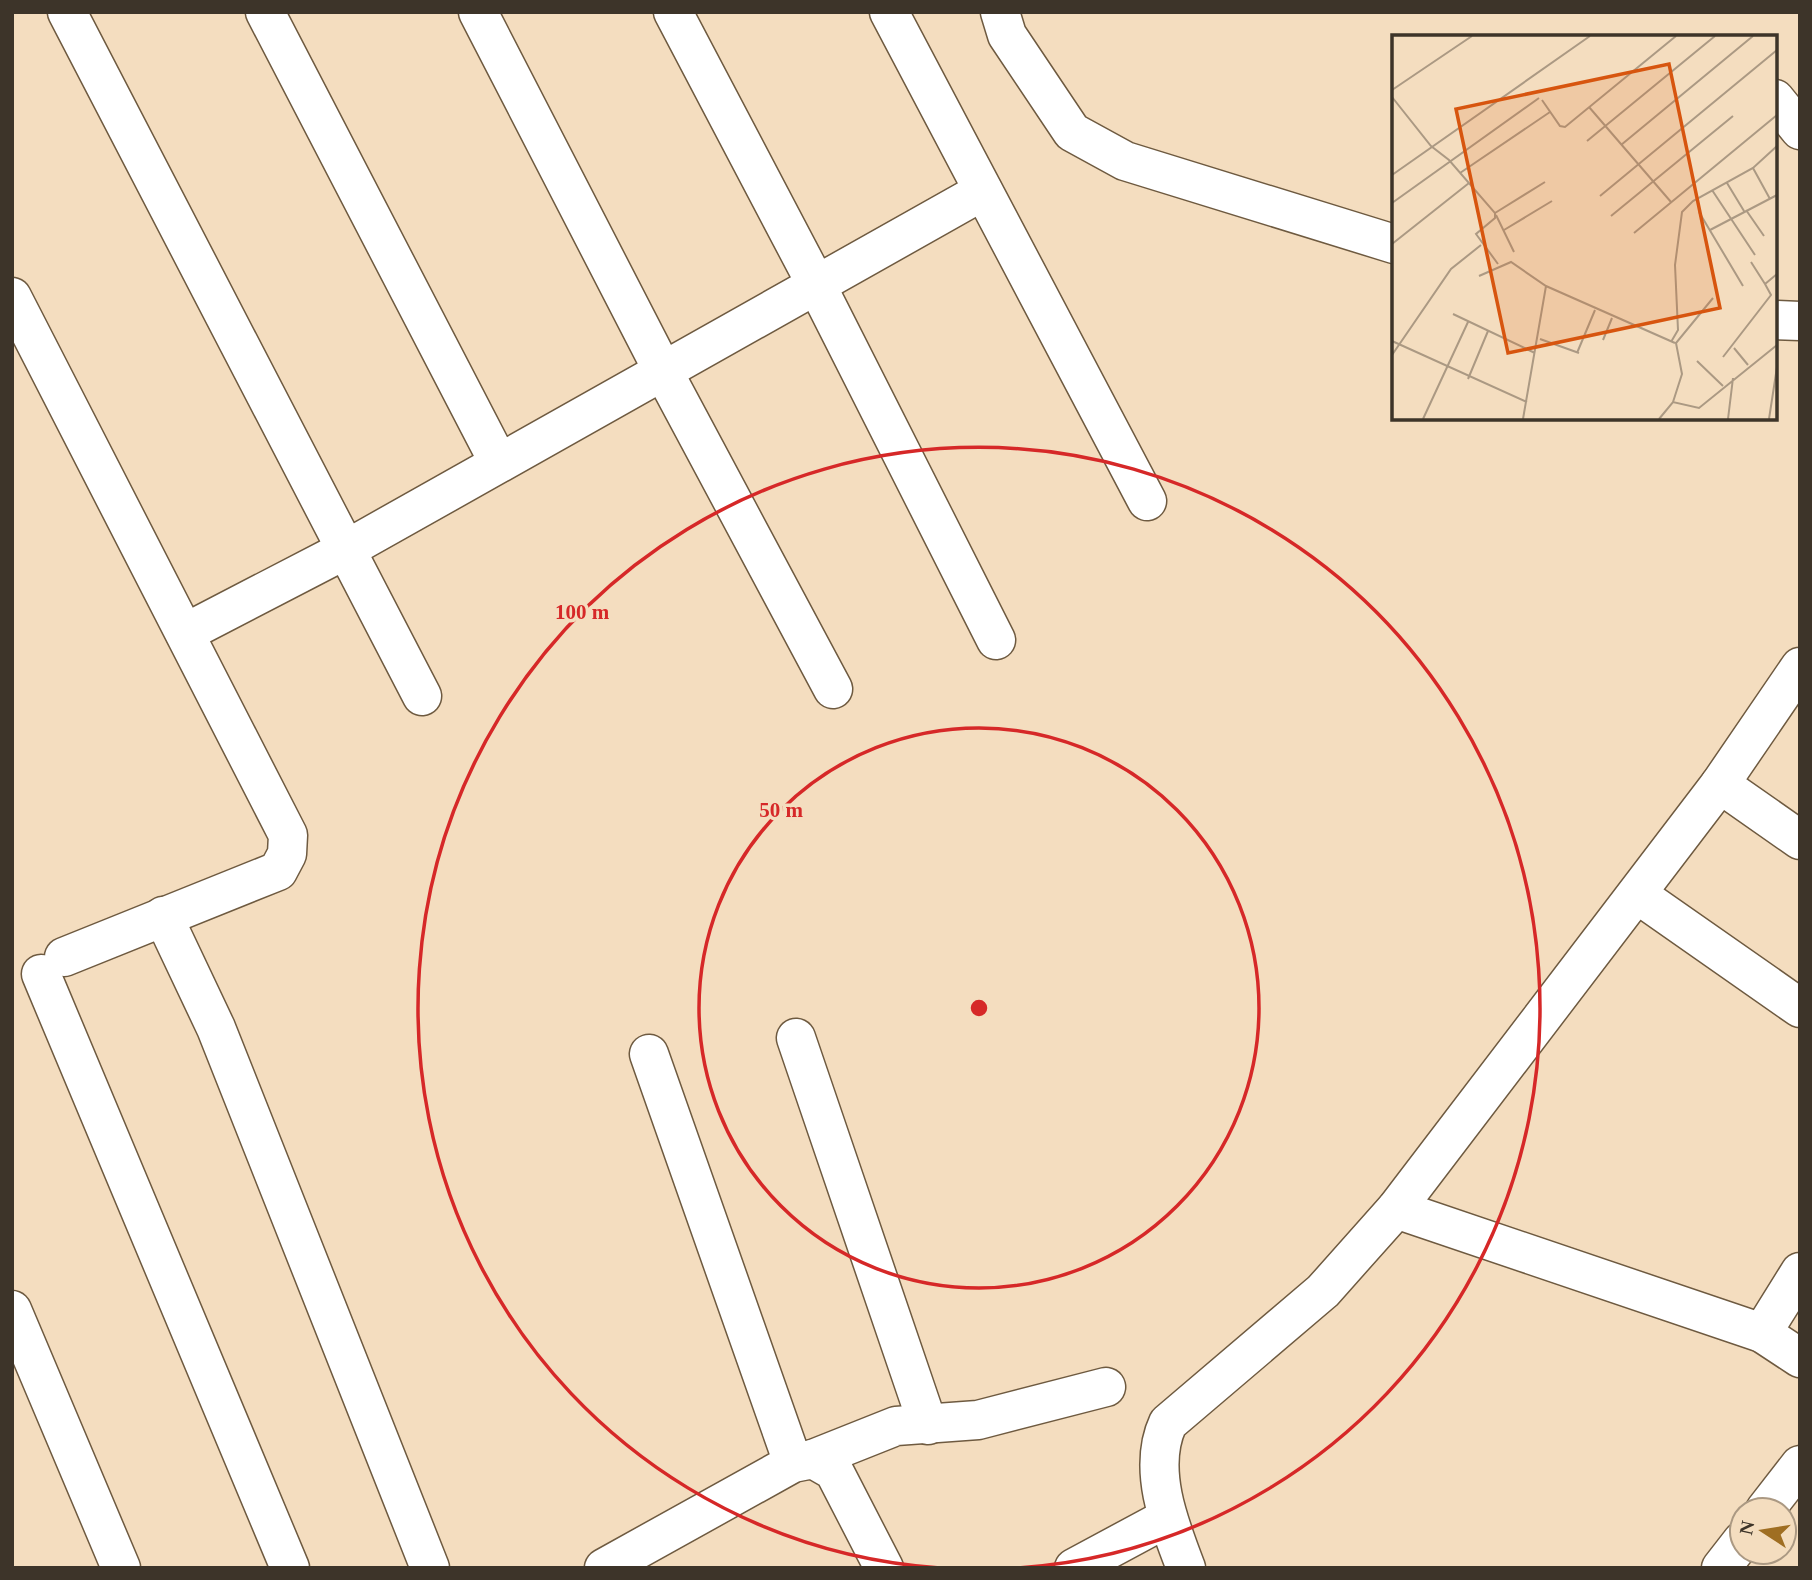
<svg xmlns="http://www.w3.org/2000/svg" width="1812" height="1580" font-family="Georgia,serif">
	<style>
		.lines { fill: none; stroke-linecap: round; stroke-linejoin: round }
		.minor-casing { stroke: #6e5a40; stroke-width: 41 }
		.minor { stroke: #fff; stroke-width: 38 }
		.ring { fill: none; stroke: #d62828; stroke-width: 3.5 }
		.inset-road { fill: none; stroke: #ab9983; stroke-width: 2 }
		.view { fill: #d7550f; fill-opacity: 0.15; stroke: #d7550f; stroke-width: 3.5 }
		.inset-edge { fill: none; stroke: #3d3429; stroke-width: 3.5 }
		.centre { fill: #d62828; stroke: #f4ddbf; stroke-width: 3.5 }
		.ring-label { font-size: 21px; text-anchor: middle; font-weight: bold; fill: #d62828; stroke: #f4ddbf; stroke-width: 7; stroke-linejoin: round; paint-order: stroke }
	</style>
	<rect width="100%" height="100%" fill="#f4ddbf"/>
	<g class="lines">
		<defs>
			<g id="minor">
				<path d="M67 12 422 696"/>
				<path d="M265 12 499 463"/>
				<path d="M478 12 663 371 833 689"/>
				<path d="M673 12 817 286 996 640"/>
				<path d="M889 12 1147 501"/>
				<path d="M1000 12 1007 35 1072 132 1125 161 1394 244"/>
				<path d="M1775 99 1800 130"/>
				<path d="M12 297 288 835 287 854 278 871 64 957"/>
				<path d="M1775 320 1800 321"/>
				<path d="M185 633 347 549 983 191"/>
				<path d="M1720 784 1800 840"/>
				<path d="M1637 894 1800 1008"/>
				<path d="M163 916 216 1028 430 1568"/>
				<path d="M41 974 290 1568"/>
				<path d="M796 1038 928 1425"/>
				<path d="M649 1054 793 1463"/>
				<path d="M1396 1209 1762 1333 1800 1358"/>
				<path d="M12 1310 121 1568"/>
				<path d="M1762 1333 1800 1272"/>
				<path d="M813 1459 896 1426 978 1420 1106 1387"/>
				<path d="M1765 1510 1800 1465"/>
				<path d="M604 1568 793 1463 813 1459 834 1471 884 1568"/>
				<path d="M1074 1568 1167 1518"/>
				<path d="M1186 1568C1169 1524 1147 1468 1168 1423L1323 1291 1396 1209 1720 784 1800 667"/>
				<path d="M1721 1568 1742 1541"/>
			</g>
		</defs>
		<use href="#minor" class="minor-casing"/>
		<use href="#minor" class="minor"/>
	</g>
	<g class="ring">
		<circle cx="979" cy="1008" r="280"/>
		<path d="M940 1568A561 561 0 1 1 1018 1568"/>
	</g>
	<g transform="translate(1392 35)">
		<rect width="385" height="385" fill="#f4ddbf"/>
		<path class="inset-road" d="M0 55 80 1M0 62 39 111 57 125 103 178V183L84 199 106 229M150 65 168 91 173 92 284 1M197 72 279 167M195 106 323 1M229 110 361 1M361 133 378 164M68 138 158 77M0 140 198 1M335 148 352 176M320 155 363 220M208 161 385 15M0 168 147 63M354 175 372 201M307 177 351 251M103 178 153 147M104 180 122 217M219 181 341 81M112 195 160 166M318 195 385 160M242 198 385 80M0 209 77 148M359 227 373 249M87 241 119 227 154 251 283 308M61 279 143 318M148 304 187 318M211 305 220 283M0 306 135 367M279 307 286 295 283 230 290 177 301 166 361 133 385 111M342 313 356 330M185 318 203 275M0 320 59 234 89 210M331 322 379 260 373 249 385 239M305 326 331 351M76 344 96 296M281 367 290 339 284 308 321 263M31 384 76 287M131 384 154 251M267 384 281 367 307 373 385 310M336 384 341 343M377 384 385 332"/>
		<path class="view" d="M277 29 328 273 116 318 64 74Z"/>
		<rect width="385" height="385" class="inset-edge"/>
	</g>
	<circle cx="979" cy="1008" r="10" class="centre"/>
	<g class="ring-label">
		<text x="582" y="619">100 m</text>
		<text x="781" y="817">50 m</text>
	</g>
	<rect width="1812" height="1580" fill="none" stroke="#3d3429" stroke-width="28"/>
	<g transform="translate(1763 1531) rotate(282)"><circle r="33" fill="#f4ddbf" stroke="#ab9983" stroke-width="2"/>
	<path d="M0-5L12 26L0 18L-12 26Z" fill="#9f6e22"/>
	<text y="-10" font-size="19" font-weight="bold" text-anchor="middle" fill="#3d3429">N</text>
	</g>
</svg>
